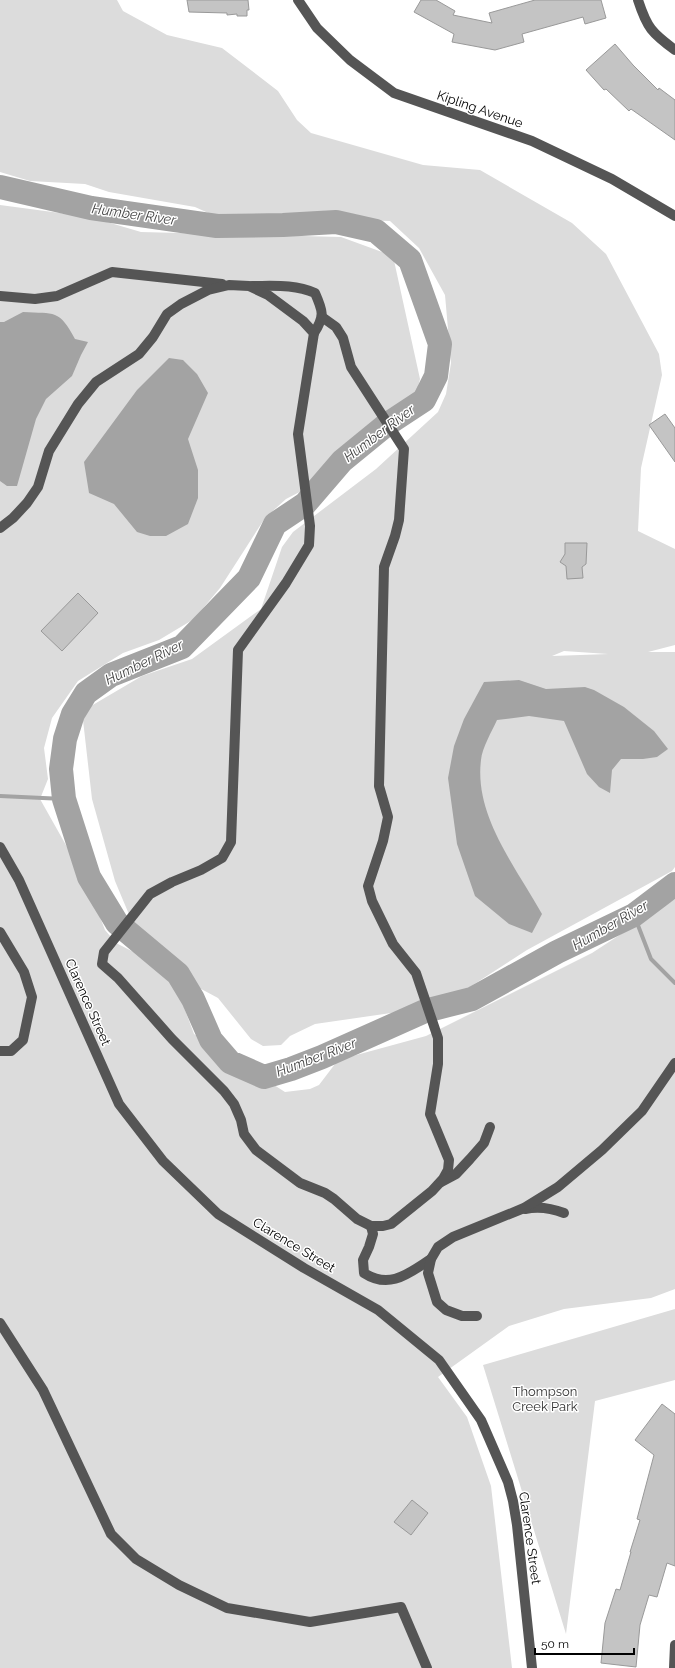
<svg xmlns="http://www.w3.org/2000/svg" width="675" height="1668" font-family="Raleway,sans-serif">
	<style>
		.green { fill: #dcdcdc; fill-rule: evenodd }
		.water { fill: #a3a3a3 }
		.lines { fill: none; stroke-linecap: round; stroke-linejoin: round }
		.stream { stroke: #a3a3a3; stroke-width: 4 }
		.river { stroke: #a3a3a3; stroke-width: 24 }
		.building { fill: #c4c4c4; stroke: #999 }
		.minor { stroke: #555; stroke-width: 10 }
		.labels { text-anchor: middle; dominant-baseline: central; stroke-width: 3; stroke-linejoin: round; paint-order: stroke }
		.street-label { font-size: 13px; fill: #000; stroke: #fff }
		.park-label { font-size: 13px; fill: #333; stroke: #fff }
		.water-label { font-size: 14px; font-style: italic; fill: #444; stroke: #fff }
	</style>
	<rect width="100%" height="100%" fill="#fff"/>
	<g class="green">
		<path d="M0 0H117L123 11 167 35 222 48 278 91 297 120 311 133 423 165 480 170 572 223 606 254 659 354 662 375 641 468 638 531 675 549V645L648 652H675V867L672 871 527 950 459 994 398 1012 315 1024 290 1036 281 1045 263 1046 251 1039 218 998 190 983 172 958 133 924 115 881 92 799 83 720 91 706 142 676 192 659 261 609 282 547 293 532 376 469 438 412 446 394 451 363 445 295 419 248 390 221 215 216 195 207 109 192 85 184 30 181 0 172ZM564 651 608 654H609L552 656Z"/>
		<path d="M0 205 90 217 141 232 341 237 393 256 420 379 413 407 321 481 286 499 265 518 220 588 194 619 159 640 123 653 78 681 52 718 44 748 48 779 40 799 85 879 105 930 116 943 159 965 179 994 194 1034 285 1092 310 1089 319 1085 338 1060 426 1036 592 953 675 899V1289L651 1298 564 1309 509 1326 438 1377 467 1417 491 1486 512 1668H0Z"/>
		<path d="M675 1309V1380L595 1401 566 1634 483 1365Z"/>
	</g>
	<g class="water">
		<path d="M23 312C55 314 59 309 75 339L88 342 81 355 72 376 46 399 36 419 17 486H7L0 481V322H4Z"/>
		<path d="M169 358 183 360 197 374 208 393 188 439 198 470V498L188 524 166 536H150L137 532 114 504 89 493 84 462 137 390Z"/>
		<path d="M519 680 546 689 585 687 594 690 624 707 654 731 668 749 657 757 643 759H621L612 770 610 793 599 787 587 774 564 721 529 716 497 720C492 731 482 748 481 760 474 816 516 867 542 914L532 933 509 924 475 896 457 844 448 778 454 746 464 719 484 682Z"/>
	</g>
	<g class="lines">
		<g class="stream">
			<path d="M0 796 64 799"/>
			<path d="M634 915 651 959 675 983"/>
		</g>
		<path class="river" d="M0 187 91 208 217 226 283 225 336 222 376 231 410 260 440 344 436 376 424 400 386 425 342 461 305 504 275 524 249 578 182 647 111 675 86 693 73 714 65 739 61 769 64 799 89 877 117 923 178 974 193 999 211 1040 230 1062 264 1077 291 1069 322 1057 425 1011 472 999 557 952 634 915 675 884"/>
	</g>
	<g class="building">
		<path d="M187 0H248L249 10H247V16H237V14L227 15V13L189 12Z"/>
		<path d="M421 0H436L455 11 453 15 492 23 489 13 535 0H601L606 18 585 24 583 17 522 34 524 42 495 50 452 42 454 34 414 12Z"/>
		<path d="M615 44 633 65 658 90 659 88 675 100V140L631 109 629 111 606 89 604 90 586 70Z"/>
		<path d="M665 414 675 428V462L649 425Z"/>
		<path d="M565 543H587L586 564 582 567 583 578 567 579 566 566 560 562 565 554Z"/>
		<path d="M78 593 98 613 62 651 41 631Z"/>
		<path d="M662 1404 675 1414V1566L667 1563 657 1597 649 1595 640 1625 636 1667 601 1663 605 1623 616 1589 620 1590 631 1552H630L640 1520 637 1519 654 1455 635 1440Z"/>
		<path d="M412 1500 428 1513 411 1535 394 1522Z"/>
	</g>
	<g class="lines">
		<g class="minor">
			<path d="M298 0 317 28 350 60 394 93 532 141 612 179 675 216"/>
			<path d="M638 0C647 28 652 33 675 50"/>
			<path d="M252 286C273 286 295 284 315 293 323 311 325 316 314 333"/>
			<path d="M0 296 35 299 57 296 112 272 222 284"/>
			<path d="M0 528 13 518 27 503 38 487 49 451 78 404 96 382 139 354 153 337 167 314 181 304 208 290 229 285 249 286 268 295 303 321 314 333 298 434 310 526 309 545 286 583 238 650 231 842 222 858 201 870 172 882 150 894 104 952 102 964 118 978 172 1039 224 1091 234 1104 241 1120 244 1134 256 1150 300 1183 325 1193 334 1199 357 1219 371 1226H383L391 1224 432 1191 443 1179 448 1170 449 1160 430 1114 438 1064V1038L416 973 393 944 372 901 368 886 383 841 388 817 379 786 384 567 395 536 399 520 404 449 351 367 343 338 336 327 322 317"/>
			<path d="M0 847 19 880 119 1104 163 1161 218 1214 304 1268 378 1310 439 1360 481 1420 508 1482 513 1501 517 1525 532 1668"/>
			<path d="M0 932 24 972 32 997 23 1040 11 1051H0"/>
			<path d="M441 1182 456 1174 470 1159 484 1143 490 1127"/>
			<path d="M525 1209C539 1206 551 1208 564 1213"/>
			<path d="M371 1226 373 1234 369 1247 363 1260 364 1273C390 1290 409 1273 431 1259"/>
			<path d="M477 1316H462L446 1310 437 1302 428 1273 431 1259 438 1247 453 1237 524 1208 558 1187 602 1150 642 1111 675 1063"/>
			<path d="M0 1323 43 1390 111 1534 136 1559 179 1585 227 1608 310 1622 401 1607 427 1668"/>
			<path d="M674 1668 675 1645"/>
		</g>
	</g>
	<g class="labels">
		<g class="street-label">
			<text transform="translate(480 109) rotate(19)">Kipling Avenue</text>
			<text transform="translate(88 1002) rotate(66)">Clarence Street</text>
			<text transform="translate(294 1245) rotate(31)">Clarence Street</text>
			<text transform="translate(530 1538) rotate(82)">Clarence Street</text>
		</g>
		<g class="park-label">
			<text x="545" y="1391">Thompson<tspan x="545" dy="15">Creek Park</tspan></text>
		</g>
		<g class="water-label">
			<text transform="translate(134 214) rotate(8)">Humber River</text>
			<text transform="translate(379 433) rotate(-37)">Humber River</text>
			<text transform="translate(144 662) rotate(-26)">Humber River</text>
			<text transform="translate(610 925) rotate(-30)">Humber River</text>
			<text transform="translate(316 1057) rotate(-21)">Humber River</text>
		</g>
	</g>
	<path d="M535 1648v6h99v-6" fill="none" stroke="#000000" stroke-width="2"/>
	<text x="541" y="1648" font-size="12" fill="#000000" stroke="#ffffff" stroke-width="3" paint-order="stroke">50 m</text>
</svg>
